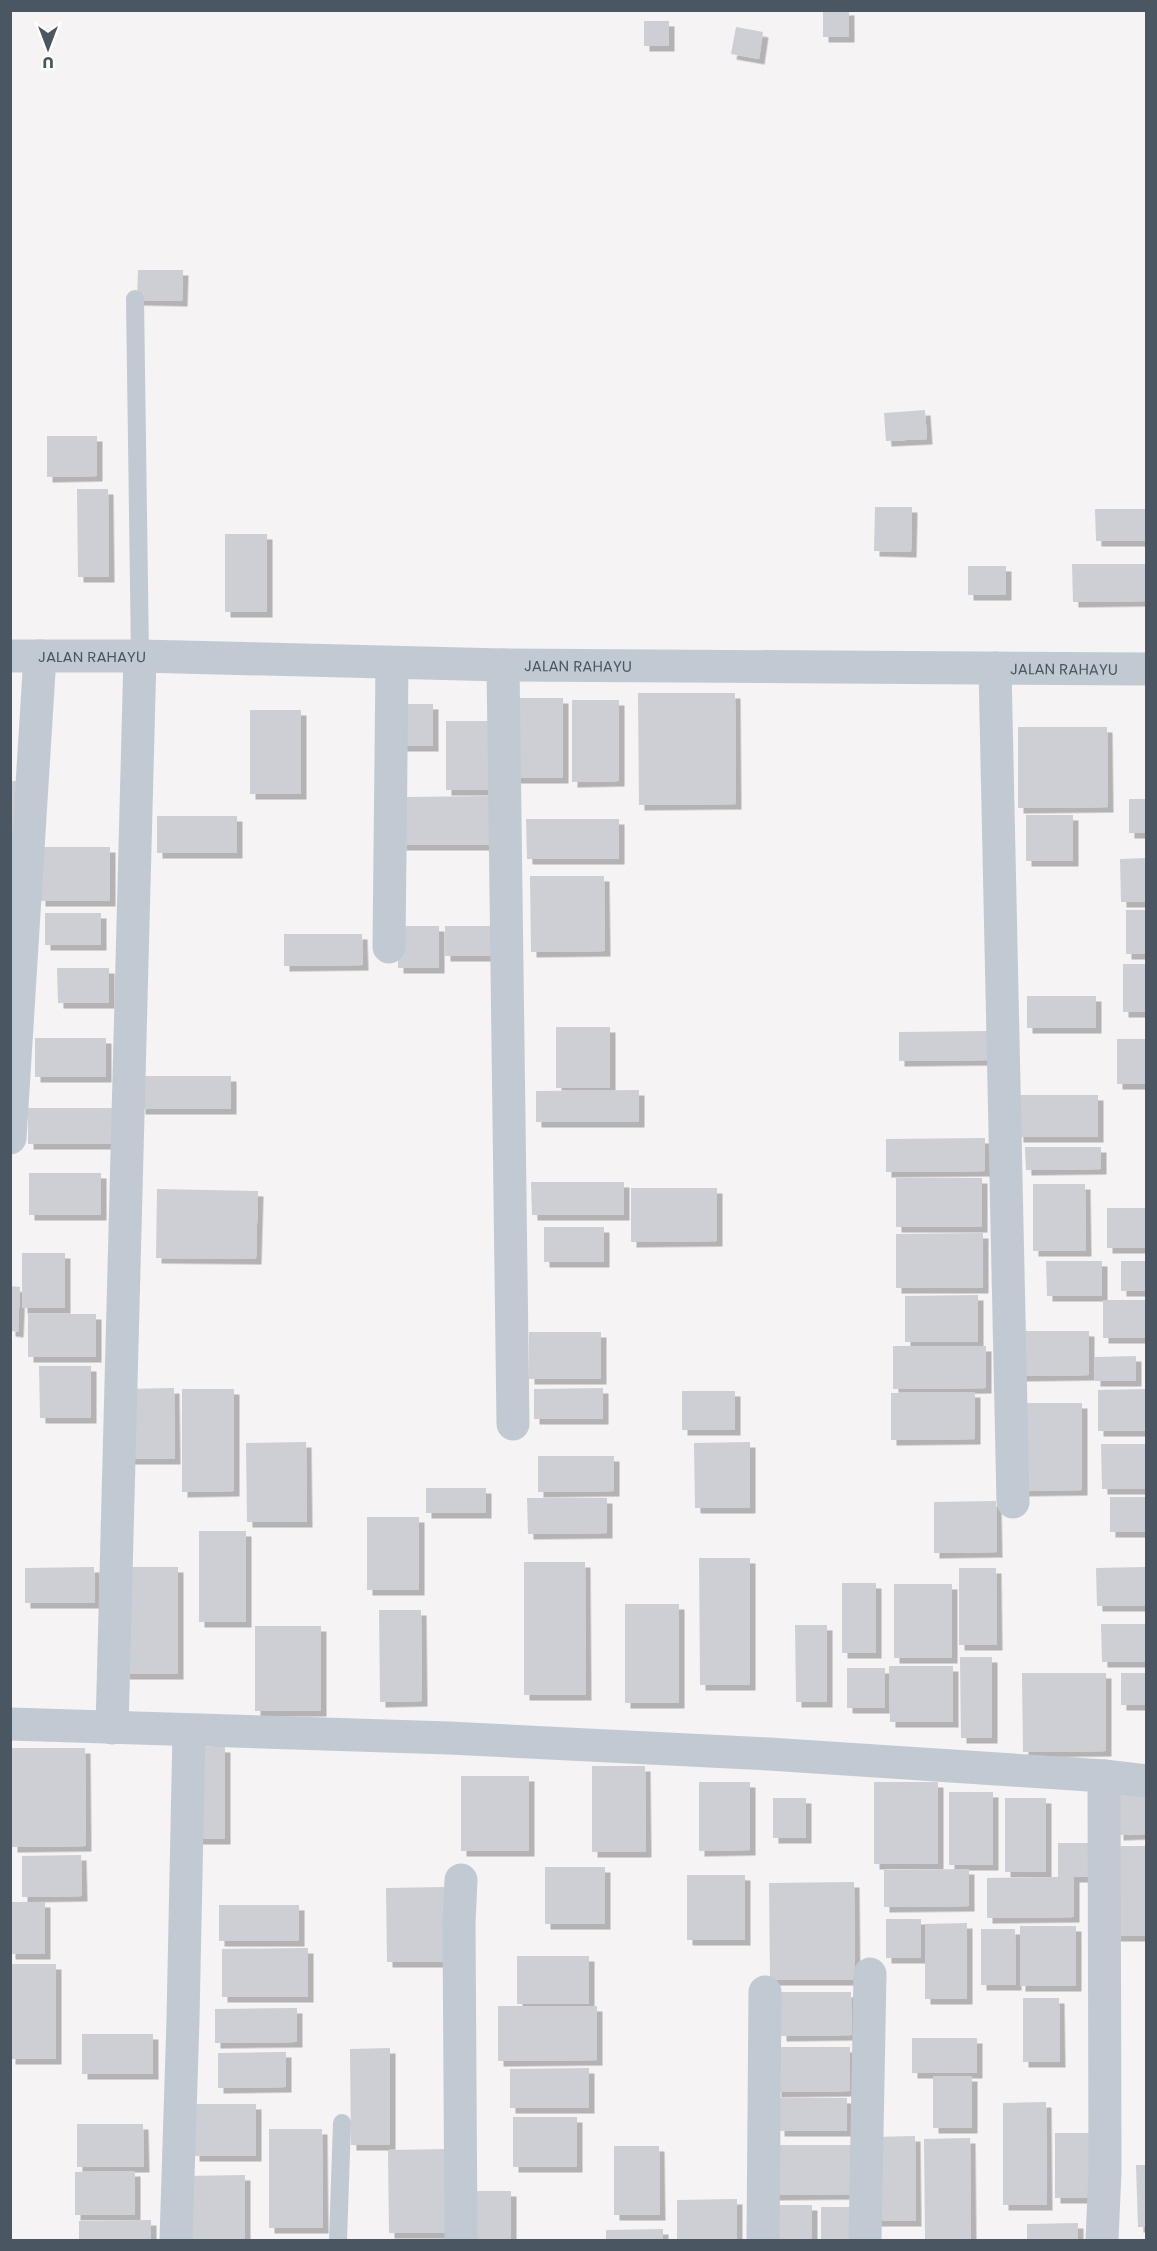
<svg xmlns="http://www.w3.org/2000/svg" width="1157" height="2251" font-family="Poppins,sans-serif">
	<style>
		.building { fill: #cdcfd5; filter: url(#shadow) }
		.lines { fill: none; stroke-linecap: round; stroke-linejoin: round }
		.lane { stroke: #c1cad2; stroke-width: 18 }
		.street { stroke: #c1cad2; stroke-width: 33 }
		.labels { text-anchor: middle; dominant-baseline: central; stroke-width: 5; stroke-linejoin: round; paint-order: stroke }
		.street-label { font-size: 15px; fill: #4a5661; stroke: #fff }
	</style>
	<defs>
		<filter id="shadow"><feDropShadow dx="5.5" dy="5.5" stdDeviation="0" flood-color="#0004"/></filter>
	</defs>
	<rect width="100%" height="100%" fill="#f5f3f3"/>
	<g class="building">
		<rect x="823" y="10" width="26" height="27"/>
		<rect x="644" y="21" width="25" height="25"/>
		<path d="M736 27 763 32 759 59 731 54Z"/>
		<path d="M138 270H183L182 301 137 300Z"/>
		<path d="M925 410 927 439 886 441 884 413Z"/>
		<path d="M47 436H97V476L47 477Z"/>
		<path d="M77 489H108L109 577H78Z"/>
		<path d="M875 507H912L911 552 874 551Z"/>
		<path d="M1095 509H1146V541H1096Z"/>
		<rect x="225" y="534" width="42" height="78"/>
		<path d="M1072 564H1146V601L1073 602Z"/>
		<rect x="968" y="566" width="38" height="29"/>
		<path d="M638 693H735L736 804 639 805Z"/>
		<rect x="510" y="698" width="53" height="80"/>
		<path d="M572 700H619V781L572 782Z"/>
		<rect x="401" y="704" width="32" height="42"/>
		<rect x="250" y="710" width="51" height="84"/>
		<path d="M446 721H492L493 790H446Z"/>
		<path d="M1018 727H1107L1108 807 1018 808Z"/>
		<path d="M10 781H16L17 841H10Z"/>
		<path d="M495 796V845H401V797Z"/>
		<rect x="1129" y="799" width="17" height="34"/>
		<rect x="1026" y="815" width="47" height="46"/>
		<rect x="157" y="816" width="80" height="37"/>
		<path d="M526 819H619V859H527Z"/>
		<rect x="40" y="847" width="70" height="54"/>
		<path d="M1146 858V902H1121L1120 859Z"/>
		<path d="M530 876H604L605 951 531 952Z"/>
		<rect x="1126" y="910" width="20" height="44"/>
		<rect x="45" y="913" width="56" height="32"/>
		<rect x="398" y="926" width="41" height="42"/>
		<rect x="445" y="926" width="53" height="30"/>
		<path d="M284 934H362L363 965 284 966Z"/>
		<rect x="1123" y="964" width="23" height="48"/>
		<path d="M57 968H109V1003H58Z"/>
		<rect x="1027" y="996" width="69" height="32"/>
		<rect x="556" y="1027" width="54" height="61"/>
		<path d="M990 1031V1060L899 1061V1032Z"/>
		<rect x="35" y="1038" width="71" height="39"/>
		<rect x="1117" y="1039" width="29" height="45"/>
		<rect x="140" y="1076" width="91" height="33"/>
		<path d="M639 1090V1122H536V1091Z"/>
		<path d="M1017 1095H1098V1137H1018Z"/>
		<rect x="28" y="1108" width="85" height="36"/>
		<path d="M985 1138V1171L886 1172V1139Z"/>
		<path d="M1025 1147H1101V1169L1026 1170Z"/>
		<rect x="29" y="1173" width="72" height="42"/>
		<rect x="896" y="1178" width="86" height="49"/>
		<path d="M531 1182H624V1215H532Z"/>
		<path d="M1033 1184H1085L1086 1251H1033Z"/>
		<path d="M631 1188H717V1241L631 1242Z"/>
		<path d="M157 1189 258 1191 256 1259 156 1258Z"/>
		<rect x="1107" y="1208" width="39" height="40"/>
		<rect x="544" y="1227" width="60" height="35"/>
		<path d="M983 1233V1288H896V1234Z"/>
		<rect x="22" y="1253" width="43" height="55"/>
		<path d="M1046 1261H1102V1296H1047Z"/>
		<rect x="1121" y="1261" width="25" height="30"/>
		<path d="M10 1286 20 1287 18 1332 10 1331Z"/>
		<path d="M978 1295V1342H905V1296Z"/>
		<rect x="1103" y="1300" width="43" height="38"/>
		<rect x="28" y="1314" width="68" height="43"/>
		<path d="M1019 1331H1089V1375L1020 1376Z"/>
		<rect x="529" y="1332" width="72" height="47"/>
		<path d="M893 1346H986V1388L893 1389Z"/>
		<path d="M1136 1356V1381H1095V1357Z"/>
		<path d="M39 1366H91V1418H40Z"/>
		<path d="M174 1388 175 1459H125V1389Z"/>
		<path d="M603 1388V1419H534V1389Z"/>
		<path d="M182 1389H234V1491L182 1492Z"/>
		<path d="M1146 1389V1431H1098V1390Z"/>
		<rect x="682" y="1391" width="53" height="39"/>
		<path d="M975 1392V1439L891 1440V1393Z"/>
		<path d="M1015 1403H1082V1490L1016 1491Z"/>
		<path d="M306 1442 307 1522H247L246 1443Z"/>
		<path d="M750 1442V1508H695L694 1443Z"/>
		<path d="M1101 1444H1146V1489H1102Z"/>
		<path d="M538 1456H614V1491L538 1492Z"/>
		<rect x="426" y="1488" width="60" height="25"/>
		<rect x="1110" y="1497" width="36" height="35"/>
		<path d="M527 1498H607V1533L528 1534Z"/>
		<path d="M996 1501 997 1552 934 1553V1502Z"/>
		<rect x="367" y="1517" width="52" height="73"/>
		<rect x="199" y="1531" width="47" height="91"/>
		<path d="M699 1558H750V1685H700Z"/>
		<path d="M524 1562H585L586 1695H524Z"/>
		<path d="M94 1567 95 1603H25V1568Z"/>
		<path d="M123 1567H178V1674H124Z"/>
		<path d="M1146 1567V1606H1097L1096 1568Z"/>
		<path d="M959 1568H996L997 1645H959Z"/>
		<rect x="842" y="1583" width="34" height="70"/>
		<rect x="894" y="1584" width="58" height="74"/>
		<rect x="625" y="1604" width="54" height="99"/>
		<path d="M379 1610H421L422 1701 380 1702Z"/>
		<path d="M1101 1624H1146V1662H1102Z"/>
		<path d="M795 1625H827V1702H796Z"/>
		<rect x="255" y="1626" width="66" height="85"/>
		<path d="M960 1657H992V1738H961Z"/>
		<path d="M889 1666H953V1722H890Z"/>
		<rect x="847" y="1668" width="38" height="40"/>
		<path d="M1022 1673H1106V1751L1023 1752Z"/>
		<rect x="1121" y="1673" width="25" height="32"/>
		<rect x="196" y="1747" width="29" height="92"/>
		<path d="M12 1748H85L86 1846 12 1847Z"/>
		<path d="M592 1766H645L646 1852H592Z"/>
		<rect x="461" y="1776" width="68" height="75"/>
		<path d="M699 1782H750V1850L699 1851Z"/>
		<rect x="874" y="1782" width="64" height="82"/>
		<rect x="949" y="1792" width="44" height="73"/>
		<path d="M1118 1792H1146V1834L1118 1835Z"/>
		<rect x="773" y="1798" width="33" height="40"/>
		<rect x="1005" y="1798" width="41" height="74"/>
		<path d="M1058 1843H1090V1877H1074V1917L987 1918V1878L1058 1877Z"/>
		<path d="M1114 1846H1146V1936H1115Z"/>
		<path d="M81 1855 82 1896 22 1897V1856Z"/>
		<rect x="545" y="1867" width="60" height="57"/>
		<path d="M969 1869V1906L884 1907V1870Z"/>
		<rect x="687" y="1875" width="58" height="65"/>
		<path d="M854 1882 855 1980H770L769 1883Z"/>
		<path d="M445 1887V1962H387L386 1888Z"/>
		<rect x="10" y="1902" width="35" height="52"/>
		<rect x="219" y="1905" width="80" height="36"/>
		<rect x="886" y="1919" width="35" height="39"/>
		<path d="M967 1923V1999H925V1924Z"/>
		<rect x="1020" y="1926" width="56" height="60"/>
		<path d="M981 1929H1015L1016 1985H981Z"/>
		<path d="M308 1948V1997H222V1949Z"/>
		<rect x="517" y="1956" width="72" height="48"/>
		<rect x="10" y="1964" width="46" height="95"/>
		<path d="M781 1992H851L852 2035 781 2036Z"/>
		<path d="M1023 1998H1059L1060 2062H1023Z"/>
		<path d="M498 2006H597V2060L498 2061Z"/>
		<path d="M297 2008V2042L215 2043V2009Z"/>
		<rect x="82" y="2034" width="71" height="40"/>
		<rect x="912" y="2038" width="65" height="35"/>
		<path d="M776 2047H850V2091L776 2092Z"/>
		<path d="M390 2048V2145H351L350 2049Z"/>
		<path d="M286 2052V2087L218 2088V2053Z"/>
		<path d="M589 2068V2108H510V2069Z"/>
		<rect x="933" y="2076" width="39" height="52"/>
		<rect x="779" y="2098" width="68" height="33"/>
		<path d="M1046 2102 1047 2205H1003V2103Z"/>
		<rect x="194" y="2104" width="62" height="52"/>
		<rect x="513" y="2117" width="64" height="50"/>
		<path d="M77 2124H143L144 2167H77Z"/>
		<path d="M269 2129H322L323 2228H269Z"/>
		<rect x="1055" y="2133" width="34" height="65"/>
		<path d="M915 2136 916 2221H875V2137Z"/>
		<path d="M970 2138 971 2240H925L924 2139Z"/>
		<path d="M769 2145H856V2194L769 2195Z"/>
		<path d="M614 2146H659L660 2215H614Z"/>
		<path d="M449 2149 450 2233H389L388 2150Z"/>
		<path d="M1136 2165H1146V2227H1138Z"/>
		<path d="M135 2171V2215H75V2172Z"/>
		<path d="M245 2175V2240H185L184 2176Z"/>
		<rect x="473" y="2191" width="38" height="49"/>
		<path d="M737 2199V2240H677V2200Z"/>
		<rect x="769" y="2205" width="43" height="35"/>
		<rect x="821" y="2207" width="32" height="33"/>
		<path d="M151 2220V2240H79V2221Z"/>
		<path d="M1078 2223V2240H1027V2224Z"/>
		<path d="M663 2229V2240H606V2230Z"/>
	</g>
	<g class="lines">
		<g class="lane">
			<path d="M135 299 140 656"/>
			<path d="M338 2240 342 2123"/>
		</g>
		<g class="street">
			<path id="s1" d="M10 656H140L503 665 1146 669"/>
			<path d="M503 665 513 1424"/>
			<path d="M995 668 1013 1502"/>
			<path d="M389 947 392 663"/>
			<path d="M10 1138 40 656"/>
			<path d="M10 1724 449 1738 769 1754 1104 1776 1146 1781"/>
			<path d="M112 1728 140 656"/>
			<path d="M461 1880 459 1923 461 2240"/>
			<path d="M176 2240 183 2019 189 1731"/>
			<path d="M763 2240 765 1992"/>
			<path d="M865 2240 870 1974"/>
			<path d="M1102 2240 1105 2171 1104 1776"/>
		</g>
	</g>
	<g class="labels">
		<g class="street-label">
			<text stroke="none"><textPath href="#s1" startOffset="82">JALAN RAHAYU</textPath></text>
			<text stroke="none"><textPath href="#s1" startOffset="568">JALAN RAHAYU</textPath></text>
			<text stroke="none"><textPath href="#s1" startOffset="1054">JALAN RAHAYU</textPath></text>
		</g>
	</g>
	<rect width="1157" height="2251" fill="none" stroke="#4a5661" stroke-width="24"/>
	<g transform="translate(48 48) rotate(180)" stroke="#ffffff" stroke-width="4.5" paint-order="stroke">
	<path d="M0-4.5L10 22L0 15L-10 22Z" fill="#4a5661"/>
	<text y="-9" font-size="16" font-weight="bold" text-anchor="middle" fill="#4a5661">U</text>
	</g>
</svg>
